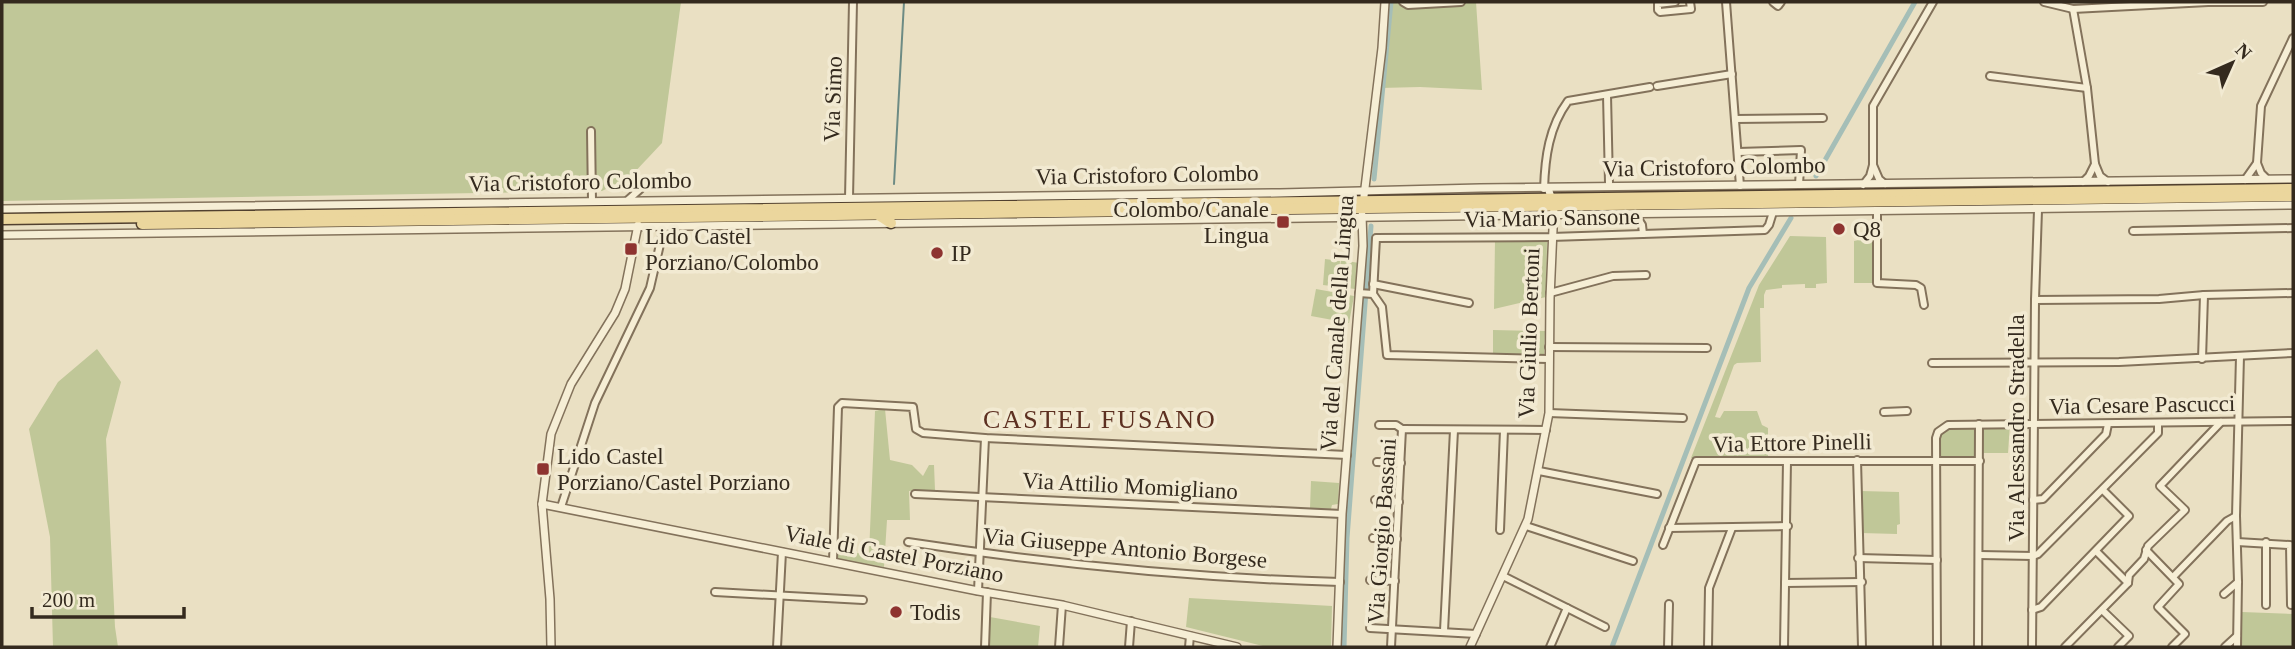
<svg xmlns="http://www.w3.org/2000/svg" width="2295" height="649" font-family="Georgia,serif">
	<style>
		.green { fill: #c0c798 }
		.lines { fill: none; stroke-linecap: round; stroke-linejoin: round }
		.stream { stroke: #6d8b84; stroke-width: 2 }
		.canal { stroke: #a5beb7; stroke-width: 5 }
		.minor-casing { stroke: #83725b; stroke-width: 10 }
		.tertiary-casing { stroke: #83725b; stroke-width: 10 }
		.primary-casing { stroke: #51402f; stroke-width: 13 }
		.minor { stroke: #f6eed5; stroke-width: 6 }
		.tertiary { stroke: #f6eed5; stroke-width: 7 }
		.primary { stroke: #ebd69d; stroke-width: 10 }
		.poi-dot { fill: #8e3330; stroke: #f2ead2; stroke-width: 2.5 }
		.labels { text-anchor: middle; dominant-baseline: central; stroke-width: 7; stroke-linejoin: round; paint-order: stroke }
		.street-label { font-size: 23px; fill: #342a1e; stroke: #f2ead2 }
		.poi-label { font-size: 23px; fill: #342a1e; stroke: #f2ead2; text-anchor: start }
		.quarter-label { font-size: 26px; letter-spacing: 2px; fill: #5d3021; stroke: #f2ead2 }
	</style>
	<rect width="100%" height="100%" fill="#eae0c3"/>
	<g class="green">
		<path d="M2 2H681L662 143 631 176 602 191 2 201Z"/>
		<path d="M1388 2H1476L1482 90 1420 87 1380 88Z"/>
		<path d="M1790 236 1826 237 1827 283 1816 284V288H1805V284L1782 285V288L1766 290 1764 295V308H1760L1761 362 1737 363 1734 365 1715 417 1720 418 1724 411H1757L1762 425 1768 428V457L1691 458 1759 285Z"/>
		<path d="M1873 237 1872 283H1854V241Z"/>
		<path d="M1495 240 1547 241 1546 297 1494 309Z"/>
		<path d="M1325 259 1340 261 1338 284 1341 260 1359 263 1355 289 1323 285Z"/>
		<path d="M1316 289 1354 296 1349 323 1311 316Z"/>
		<path d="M1493 330 1545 331 1544 356 1493 355Z"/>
		<path d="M97 349 121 382 106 439 115 627 118 647H53L50 537 29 429 58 382Z"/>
		<path d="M885 409 890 460 912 465 923 476 929 465H934L935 490 909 491 910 520H887L884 567 838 559 837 551 869 554 875 411Z"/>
		<path d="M2010 424 2008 453H1980V461L1936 460 1938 432 1948 425Z"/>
		<path d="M1311 481 1339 483 1338 504 1332 505 1331 509 1310 508Z"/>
		<path d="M1861 491 1899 492 1900 524 1897 525V534L1861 533Z"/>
		<path d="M1189 598 1332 606 1331 647H1267L1186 627Z"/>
		<path d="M2242 612 2293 614V647H2242Z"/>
		<path d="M990 617 1040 626 1038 647H988Z"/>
	</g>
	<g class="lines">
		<path class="stream" d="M894 184 904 2"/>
		<g class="canal">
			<path d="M1816 176 1915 2"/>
			<path d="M1374 179 1391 2"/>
			<path d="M1344 647 1347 538 1371 226"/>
			<path d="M1612 647 1749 288 1791 218"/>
		</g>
		<defs>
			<g id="minor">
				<path d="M1403 2 1408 5 1461 2"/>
				<path d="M1675 2 1658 4V10L1660 12 1691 9 1690 2"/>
				<path d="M1726 2 1740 186"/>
				<path d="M1773 2 1778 6 1781 2"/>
				<path d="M2044 2 2073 9 2208 2H2263"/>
				<path d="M2073 9 2087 88 2095 164 2100 176 2108 182"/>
				<path d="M1990 76 2087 88"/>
				<path d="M1657 86 1732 74"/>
				<path d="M1607 95 1609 183"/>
				<path d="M1735 119 1823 118"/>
				<path d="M591 131 592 201"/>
				<path d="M1738 152 1801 150 1799 185"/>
				<path d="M1873 165 1879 179 1885 184"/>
				<path d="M2267 179 2261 173 2257 163 2261 106 2293 38"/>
				<path d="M2245 180 2257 163"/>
				<path d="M2083 182 2089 176 2095 164"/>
				<path d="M1863 185 1870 176 1873 165V106L1933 2"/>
				<path d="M1544 189C1545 157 1549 127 1568 101L1650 87"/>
				<path d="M849 198 853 2"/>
				<path d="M628 200 648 182"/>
				<path d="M1877 211V283L1916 285 1921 288 1924 305"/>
				<path d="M1635 214 1642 225 1643 234"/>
				<path d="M2133 231 2293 228"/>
				<path d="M1373 284 1469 303"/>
				<path d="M1359 293 1373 294 1382 307 1387 355 1549 359"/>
				<path d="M1550 293 1613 276 1646 275"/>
				<path d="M1373 294 1376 238 1551 237 1765 230 1769 225 1773 212"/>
				<path d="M2035 300 2159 299 2204 295 2293 293"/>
				<path d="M1549 347 1707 348"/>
				<path d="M2202 359 2204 295"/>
				<path d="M1932 363 2119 362 2293 353"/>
				<path d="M1884 412 1907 411"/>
				<path d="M1549 413 1683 418"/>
				<path d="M1379 425H1396L1402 429"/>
				<path d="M1857 460 1862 647"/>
				<path d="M1377 462 1401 463"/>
				<path d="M1539 471 1657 494"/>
				<path d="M915 494 1342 514"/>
				<path d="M1375 500 1399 502"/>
				<path d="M2033 500 2043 499 2106 434 2108 424"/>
				<path d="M561 507 595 403 650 288 664 227"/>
				<path d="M2236 516 2238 582 2237 647"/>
				<path d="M1526 526 1633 561"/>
				<path d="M1669 528 1788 526"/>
				<path d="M1500 530 1504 430"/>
				<path d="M1373 538 1397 539"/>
				<path d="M908 542C1052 564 1195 578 1340 582"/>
				<path d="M2237 542 2290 545 2291 605"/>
				<path d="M2266 542V605"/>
				<path d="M1663 545 1696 461H1980"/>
				<path d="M2146 550 2179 584 2158 607 2185 634 2172 647"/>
				<path d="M2096 551 2128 583"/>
				<path d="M1980 555 2033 556 2038 554 2158 433V424"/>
				<path d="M1858 558 1937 560"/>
				<path d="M833 561 838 407 842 403 913 407 916 429 923 433 985 438 1347 455"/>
				<path d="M1503 576 1605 627"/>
				<path d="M2173 577 2227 521 2236 516 2240 356"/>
				<path d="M1370 580 1395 581"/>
				<path d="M1785 583 1862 582"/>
				<path d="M978 591 985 438"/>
				<path d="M715 592 863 600"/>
				<path d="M2224 594 2238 582"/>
				<path d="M2032 610 2041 607 2129 516 2103 490"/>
				<path d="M2102 610 2129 636 2118 647"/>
				<path d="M1370 628 1476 634"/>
				<path d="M1444 631 1454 430"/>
				<path d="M777 647 782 552"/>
				<path d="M985 647 987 592"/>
				<path d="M1059 647 1062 605"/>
				<path d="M1129 647 1131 621"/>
				<path d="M1189 647 1190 636"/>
				<path d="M1391 647 1402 429 1546 430"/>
				<path d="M1550 647 1567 608"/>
				<path d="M1668 647 1669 604"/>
				<path d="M1708 647 1709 588 1732 528"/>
				<path d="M1784 647 1787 461"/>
				<path d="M1937 647 1936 438 1938 432 1948 425 2293 421"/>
				<path d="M1978 647 1979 424"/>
				<path d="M2032 647 2035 300 2038 210"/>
				<path d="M2065 647 2128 583 2129 575 2144 559 2148 546 2185 510 2160 486 2221 422"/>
				<path d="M2225 647 2237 636"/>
			</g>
			<g id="tertiary">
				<path d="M1364 196 1382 48 1385 2"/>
				<path d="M2 209 1280 193 1480 188 2293 179"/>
				<path d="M2 235 2293 205"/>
				<path d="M542 504 978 591 1062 605 1237 647"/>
				<path d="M551 647 550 599 542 504 551 434 571 384 615 313 625 289 638 225"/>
				<path d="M1337 647 1342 514 1363 246 1362 215"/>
				<path d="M1470 647 1528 519 1549 413 1550 298 1554 206 1548 188"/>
			</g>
			<g id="primary">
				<path d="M877 214 891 223"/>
				<path d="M2 219 2293 189"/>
				<path d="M142 224 2293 196"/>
			</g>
		</defs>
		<use href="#minor" class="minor-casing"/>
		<use href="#tertiary" class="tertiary-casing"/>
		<use href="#primary" class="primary-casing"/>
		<use href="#minor" class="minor"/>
		<use href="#tertiary" class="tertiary"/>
		<use href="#primary" class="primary"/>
	</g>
	<g class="poi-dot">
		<rect x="1276" y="215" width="14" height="14" rx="3.5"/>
		<circle cx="1839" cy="229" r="7"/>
		<rect x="624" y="242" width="14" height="14" rx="3.5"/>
		<circle cx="937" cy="253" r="7"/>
		<rect x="536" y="462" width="14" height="14" rx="3.5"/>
		<circle cx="896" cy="612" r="7"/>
	</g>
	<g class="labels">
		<g class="street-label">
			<text transform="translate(833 99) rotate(-88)">Via Simo</text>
			<text transform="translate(1714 167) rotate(-1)">Via Cristoforo Colombo</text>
			<text transform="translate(1147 175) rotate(-1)">Via Cristoforo Colombo</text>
			<text transform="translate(580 182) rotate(-1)">Via Cristoforo Colombo</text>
			<text transform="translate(1552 218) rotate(-1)">Via Mario Sansone</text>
			<text transform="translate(1337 323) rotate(-86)">Via del Canale della Lingua</text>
			<text transform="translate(1529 333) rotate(-88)">Via Giulio Bertoni</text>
			<text transform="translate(2142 405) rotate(-1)">Via Cesare Pascucci</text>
			<text transform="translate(2016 428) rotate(-90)">Via Alessandro Stradella</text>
			<text transform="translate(1792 443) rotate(-1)">Via Ettore Pinelli</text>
			<text transform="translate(1130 486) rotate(3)">Via Attilio Momigliano</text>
			<text transform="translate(1382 531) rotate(-86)">Via Giorgio Bassani</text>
			<text transform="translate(1125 548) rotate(5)">Via Giuseppe Antonio Borgese</text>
			<text transform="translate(894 554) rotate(11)">Viale di Castel Porziano</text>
		</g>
		<g class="poi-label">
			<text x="1269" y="209" text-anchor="end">Colombo/Canale<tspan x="1269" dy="26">Lingua</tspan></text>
			<text x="1853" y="229">Q8</text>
			<text x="645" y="236">Lido Castel<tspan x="645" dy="26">Porziano/Colombo</tspan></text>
			<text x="951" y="253">IP</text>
			<text x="557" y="456">Lido Castel<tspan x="557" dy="26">Porziano/Castel Porziano</tspan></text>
			<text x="910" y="612">Todis</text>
		</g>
		<g class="quarter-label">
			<text x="1100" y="419">CASTEL FUSANO</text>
		</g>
	</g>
	<rect width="2295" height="649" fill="none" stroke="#342a1e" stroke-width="7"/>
	<g transform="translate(2232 63) rotate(45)" stroke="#f2ead2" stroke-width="5" paint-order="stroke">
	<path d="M0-5L12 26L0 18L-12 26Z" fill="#342a1e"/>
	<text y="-10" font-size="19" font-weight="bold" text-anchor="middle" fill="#342a1e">N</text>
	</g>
	<path d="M32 607v10h152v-10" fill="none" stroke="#342a1e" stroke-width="3.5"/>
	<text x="42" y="607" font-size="21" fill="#342a1e" stroke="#f2ead2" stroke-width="5" paint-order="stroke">200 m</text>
</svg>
